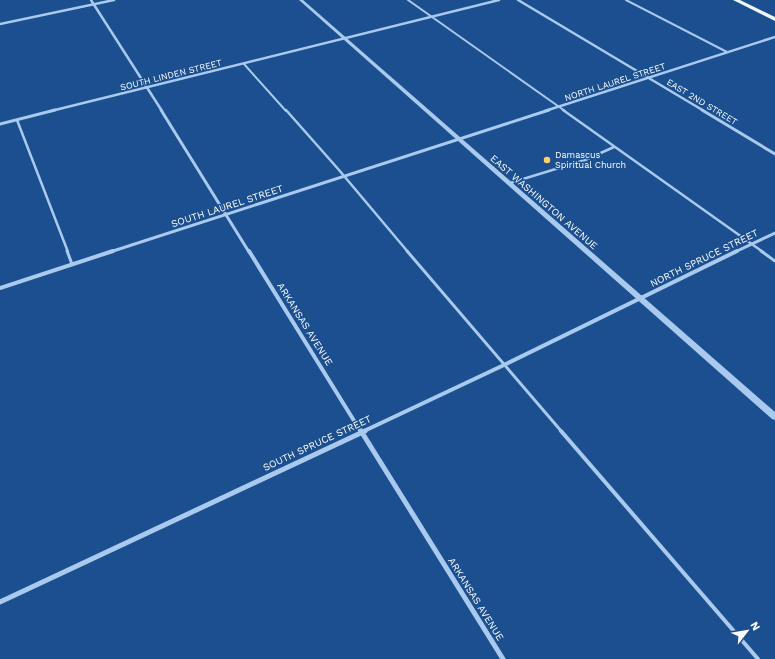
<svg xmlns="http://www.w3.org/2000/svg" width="775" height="659" font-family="'Work Sans',sans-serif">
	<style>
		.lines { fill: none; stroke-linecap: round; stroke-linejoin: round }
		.service-far3 { stroke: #a9c9ee; stroke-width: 2 }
		.service-far2 { stroke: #a9c9ee; stroke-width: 2.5 }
		.service-far1 { stroke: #a9c9ee; stroke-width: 3 }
		.service { stroke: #a9c9ee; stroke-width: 4 }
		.minor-far3 { stroke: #a9c9ee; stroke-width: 2.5 }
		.minor-far2 { stroke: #a9c9ee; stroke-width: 3 }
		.minor-far1 { stroke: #a9c9ee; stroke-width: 4 }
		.minor { stroke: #a9c9ee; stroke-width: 5 }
		.tertiary { fill: #a9c9ee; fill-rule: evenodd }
		.primary { fill: #f0f6ff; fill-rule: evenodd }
		.poi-dot { fill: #ffd166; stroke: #1b4f8f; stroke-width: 1.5 }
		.labels { text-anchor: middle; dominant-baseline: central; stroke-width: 3; stroke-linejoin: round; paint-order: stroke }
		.far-street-label { font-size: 9px; fill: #fff; stroke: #1b4f8f }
		.far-poi-label { font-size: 9px; fill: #fff; stroke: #1b4f8f; text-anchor: start }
		.street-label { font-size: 10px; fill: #fff; stroke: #1b4f8f }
	</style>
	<rect width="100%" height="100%" fill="#1b4f8f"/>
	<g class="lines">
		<g class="service-far3">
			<path d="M408 0 565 111"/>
			<path d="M626 0 727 52"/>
			<path d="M244 64 286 111"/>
		</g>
		<g class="service-far2">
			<path d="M286 110 339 170 408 252"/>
			<path d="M563 110 763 252"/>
			<path d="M17 120 68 252"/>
			<path d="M510 183 585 160 614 147"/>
		</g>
		<g class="service-far1">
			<path d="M67 251 72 264"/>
			<path d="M407 251 562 432"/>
			<path d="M761 251 775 261"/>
		</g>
		<path class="service" d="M561 431 758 659"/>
		<g class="minor-far3">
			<path d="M91 0 162 111"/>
			<path d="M518 0 704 111"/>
			<path d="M0 24 114 0"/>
			<path d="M51 111 499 0"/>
			<path d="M545 111 775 37"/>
		</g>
		<g class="minor-far2">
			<path d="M161 110 249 252"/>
			<path d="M702 110 775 154"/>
			<path d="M0 124 55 110"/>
			<path d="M110 252 549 110"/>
			<path d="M735 252 775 233"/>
		</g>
		<g class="minor-far1">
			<path d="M249 251 361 432"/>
			<path d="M0 288 113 251"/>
			<path d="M362 432 504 365 737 251"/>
		</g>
		<g class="minor">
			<path d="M361 431 503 659"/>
			<path d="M0 602 365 431"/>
		</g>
		<path class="tertiary" d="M299 0H303L775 412V420L772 419Z"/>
		<path class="primary" d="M733 0H740L775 17V21Z"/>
	</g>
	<circle class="poi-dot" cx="547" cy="160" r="4"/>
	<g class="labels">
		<g class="far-street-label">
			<text transform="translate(171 75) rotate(-14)">SOUTH LINDEN STREET</text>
			<text transform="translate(615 82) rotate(-18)">NORTH LAUREL STREET</text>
			<text transform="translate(702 102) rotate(31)">EAST 2ND STREET</text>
		</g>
		<g class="far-poi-label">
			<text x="555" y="155">Damascus<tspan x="555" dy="10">Spiritual Church</tspan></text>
		</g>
		<g class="street-label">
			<text transform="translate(544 202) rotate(41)">EAST WASHINGTON AVENUE</text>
			<text transform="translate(227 206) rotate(-18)">SOUTH LAUREL STREET</text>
			<text transform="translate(704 258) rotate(-26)">NORTH SPRUCE STREET</text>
			<text transform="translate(305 324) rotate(58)">ARKANSAS AVENUE</text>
			<text transform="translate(317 443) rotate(-25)">SOUTH SPRUCE STREET</text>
			<text transform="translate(476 599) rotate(58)">ARKANSAS AVENUE</text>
		</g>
	</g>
	<g transform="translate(747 631) rotate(59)" stroke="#1b4f8f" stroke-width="3" paint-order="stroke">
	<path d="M0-3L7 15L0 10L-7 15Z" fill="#ffffff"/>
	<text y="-6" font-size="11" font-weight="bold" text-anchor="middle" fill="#ffffff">N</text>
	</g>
</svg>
